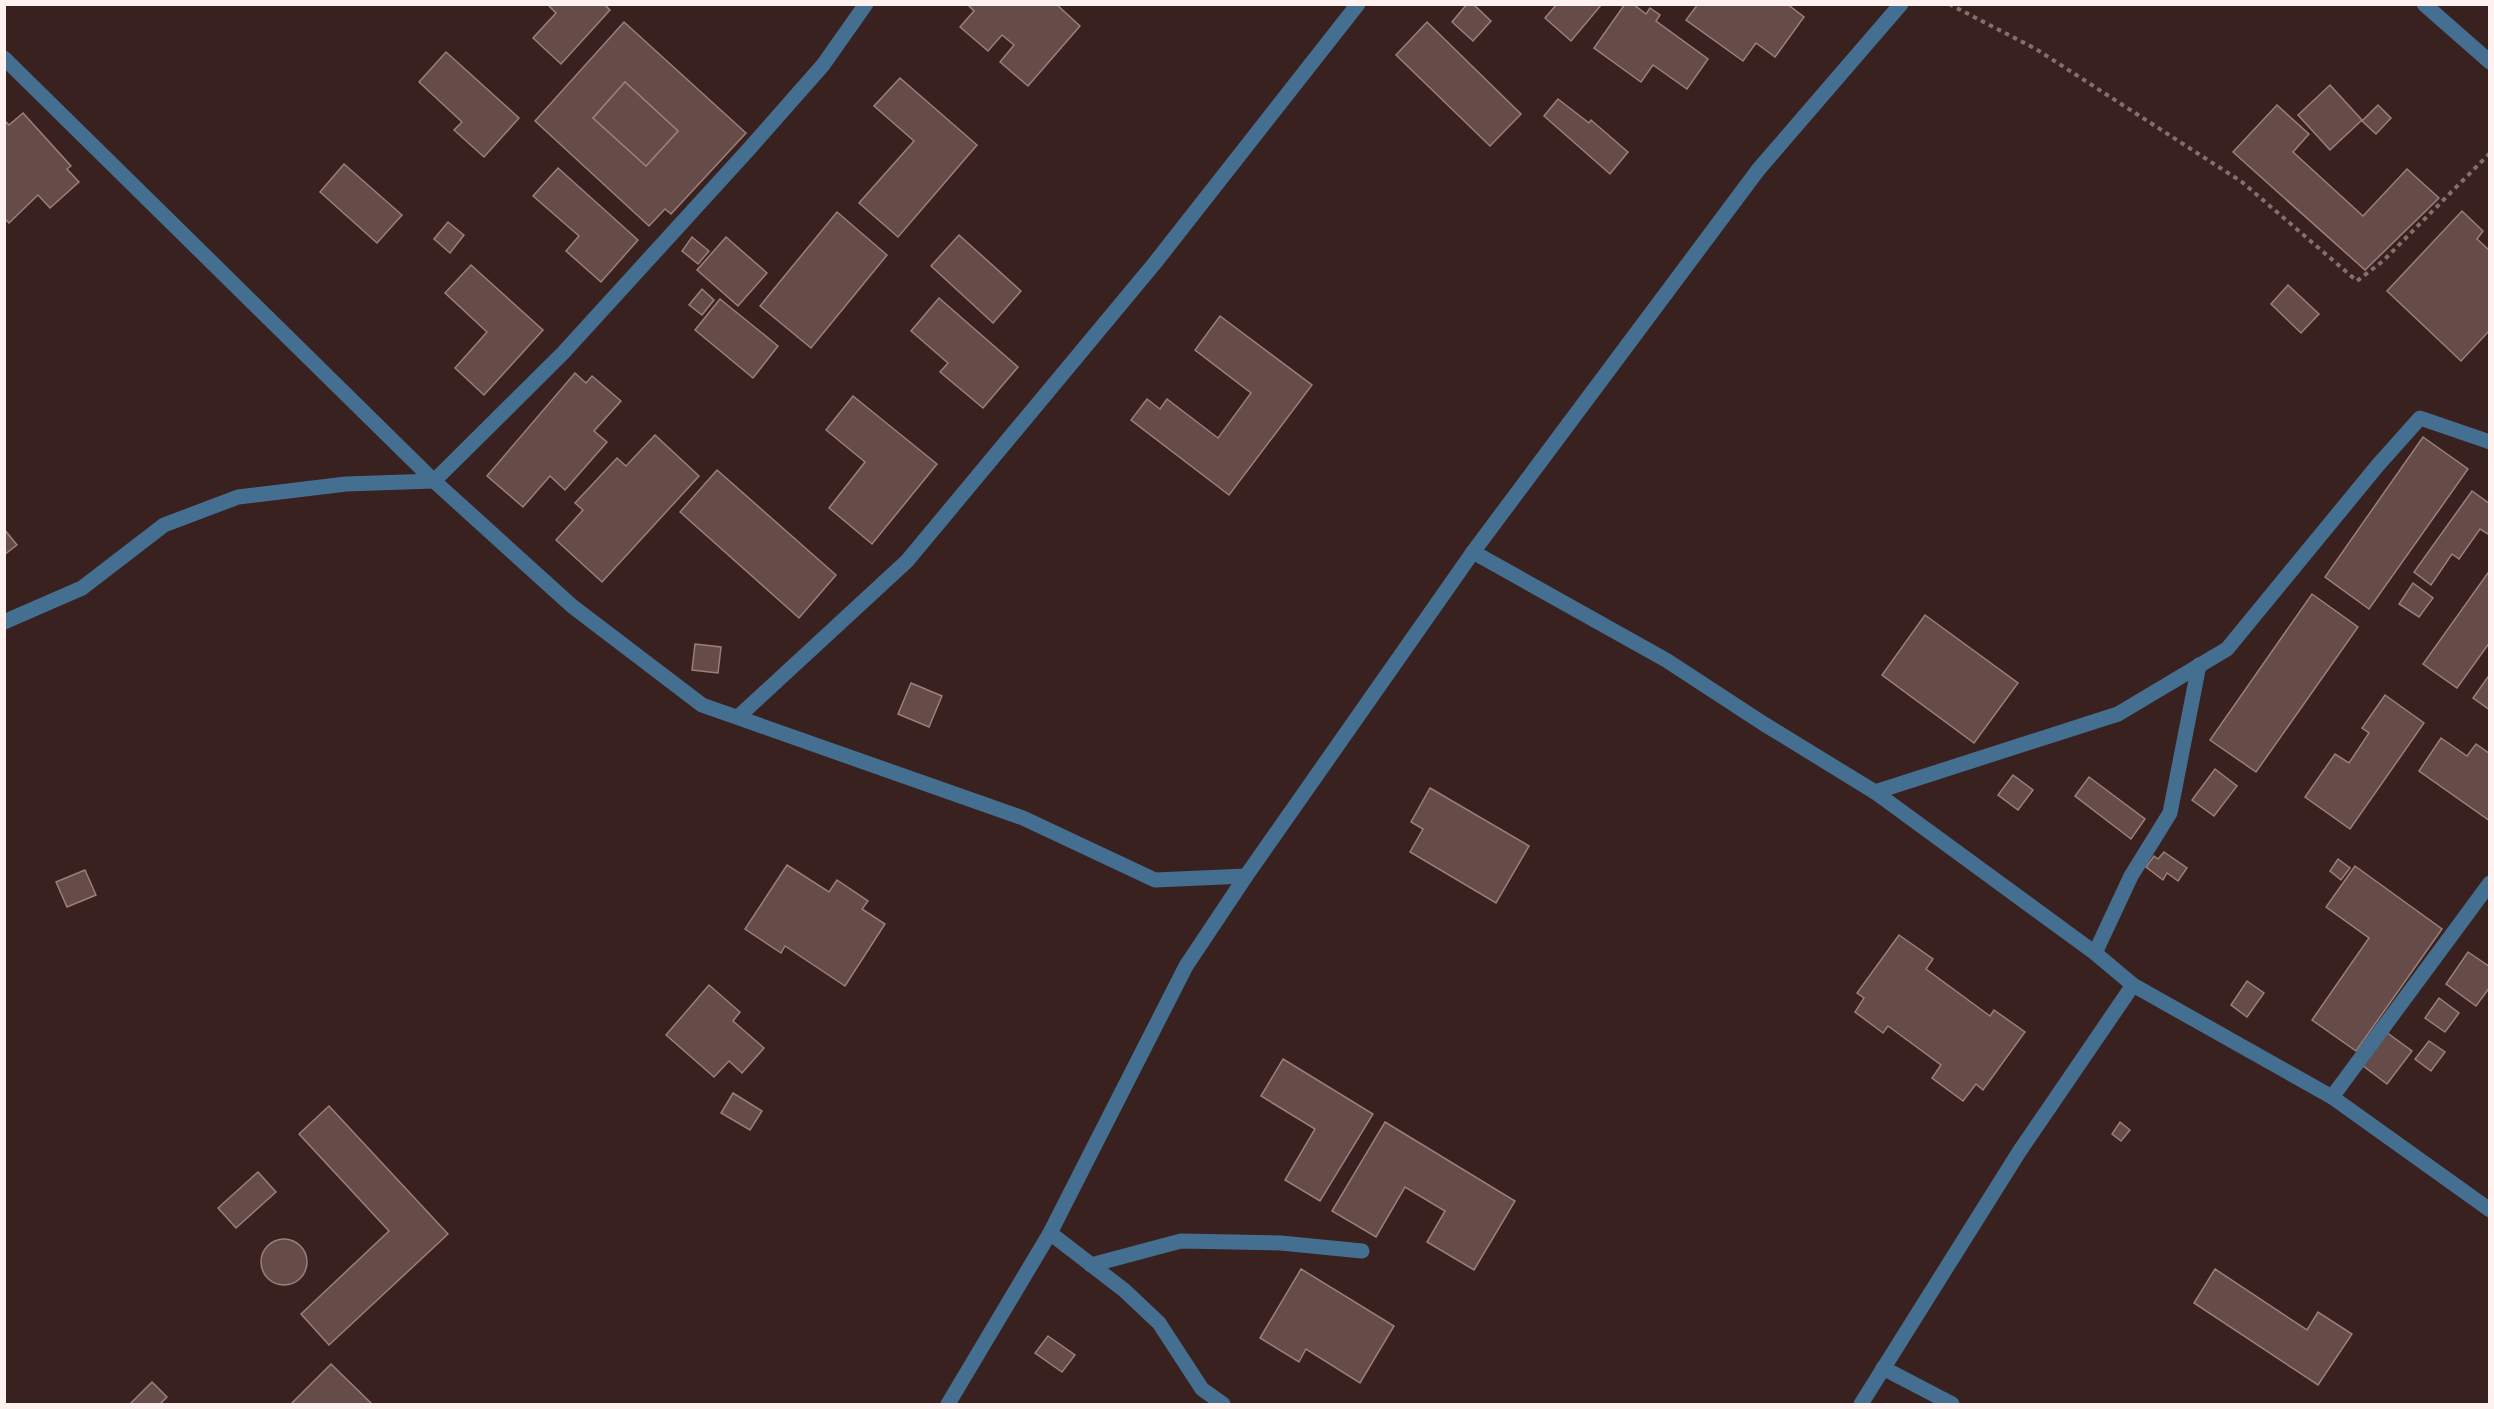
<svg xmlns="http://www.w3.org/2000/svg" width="2494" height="1409" font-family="'Noto Sans',sans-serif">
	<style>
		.building { fill: #664c49; stroke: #9b7f7b; stroke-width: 1.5; fill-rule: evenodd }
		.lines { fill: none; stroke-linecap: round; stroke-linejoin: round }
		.path { stroke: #83706e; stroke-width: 4; stroke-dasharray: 4.5 4.5; stroke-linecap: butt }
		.minor { stroke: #456f91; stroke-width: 15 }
	</style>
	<rect width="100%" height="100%" fill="#38211f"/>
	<g class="building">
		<path d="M547 4H604L610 10 561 64 533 38 556 13Z"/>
		<path d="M967 4H1056L1080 26 1028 86 1000 62 1014 45 1002 35 988 51 960 27 974 11Z"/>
		<path d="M1467 4H1473L1491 21 1473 41 1452 22Z"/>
		<path d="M1557 4H1602L1571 41 1545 18Z"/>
		<path d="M1625 4H1633L1646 14 1650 8 1660 15 1656 21 1708 59 1687 89 1653 65 1641 82 1594 48Z"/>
		<path d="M1698 4H1787L1804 17 1775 57 1756 43 1743 61 1686 20Z"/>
		<path d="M624 22 746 133 671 214 665 209 649 226 535 121ZM625 82 678 131 646 166 593 118Z"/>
		<path d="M1427 22 1521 114 1490 146 1396 55Z"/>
		<path d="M446 52 519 118 484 157 454 130 462 122 419 82Z"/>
		<path d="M900 78 977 145 898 237 859 203 914 141 874 106Z"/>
		<path d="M625 82 678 131 646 166 593 118Z"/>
		<path d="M2330 85 2362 120 2330 150 2298 115Z"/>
		<path d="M1558 99 1589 123 1591 120 1628 152 1610 174 1544 116Z"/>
		<path d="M2277 105 2309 134 2293 152 2363 216 2407 169 2439 198 2365 270 2233 152Z"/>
		<path d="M2378 105 2391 118 2376 134 2362 121Z"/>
		<path d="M23 113 71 166 67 169 79 182 50 208 38 195 9 223 4 218V120L9 125Z"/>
		<path d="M344 164 402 215 377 243 320 192Z"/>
		<path d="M558 168 638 240 601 282 566 251 579 236 533 196Z"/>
		<path d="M2462 211 2483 231 2477 239 2490 251V330L2461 361 2387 291Z"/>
		<path d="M837 212 887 255 811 348 760 306Z"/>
		<path d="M448 222 464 235 450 253 434 239Z"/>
		<path d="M959 235 1021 291 993 323 931 266Z"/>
		<path d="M692 237 709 251 698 264 682 251Z"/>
		<path d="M726 237 767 273 738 306 697 270Z"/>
		<path d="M471 265 543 330 484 395 455 368 487 332 445 293Z"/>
		<path d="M2288 285 2319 314 2301 333 2271 304Z"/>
		<path d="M702 289 714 300 702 315 689 305Z"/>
		<path d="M939 298 1018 367 983 408 940 372 948 363 911 331Z"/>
		<path d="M720 299 778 346 753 378 695 330Z"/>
		<path d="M1220 316 1312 385 1229 495 1131 420 1147 399 1160 409 1167 399 1218 438 1251 393 1195 350Z"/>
		<path d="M575 373 586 383 592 376 621 401 594 431 607 442 565 490 550 476 523 507 487 476Z"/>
		<path d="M853 396 937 464 872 544 829 508 865 462 826 430Z"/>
		<path d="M655 435 699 476 602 582 556 540 583 510 575 503 617 458 626 466Z"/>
		<path d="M2423 437 2468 469 2369 609 2325 577Z"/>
		<path d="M717 470 836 575 799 618 680 512Z"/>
		<path d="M2472 491 2490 504V532L2488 534 2480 529 2459 559 2452 554 2431 585 2414 572Z"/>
		<path d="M4 529 17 545 4 555Z"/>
		<path d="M2490 570V642L2457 688 2423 664Z"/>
		<path d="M2413 583 2433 598 2419 617 2399 604Z"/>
		<path d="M2312 594 2358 627 2256 772 2210 740Z"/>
		<path d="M1925 615 2018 683 1974 743 1882 675Z"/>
		<path d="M695 644 721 647 718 673 692 670Z"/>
		<path d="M2490 674V710L2473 698Z"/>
		<path d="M911 683 942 696 929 727 898 714Z"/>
		<path d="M2385 695 2424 723 2350 829 2305 797 2335 754 2349 763 2369 733 2362 728Z"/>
		<path d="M2441 738 2467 756 2476 744 2490 754V821L2419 771Z"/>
		<path d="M2215 769 2237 786 2214 816 2192 800Z"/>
		<path d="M2013 775 2033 790 2018 810 1998 795Z"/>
		<path d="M2089 777 2145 819 2131 839 2075 796Z"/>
		<path d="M1430 788 1529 846 1496 903 1410 852 1423 829 1411 822Z"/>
		<path d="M2164 852 2187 868 2178 881 2167 873 2163 880 2146 867 2154 856 2158 859Z"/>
		<path d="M2338 859 2350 868 2341 880 2330 871Z"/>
		<path d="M787 865 829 892 837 880 868 901 862 909 885 924 845 986 785 946 781 953 745 929Z"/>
		<path d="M2355 866 2442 929 2356 1051 2312 1020 2369 938 2326 907Z"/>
		<path d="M85 870 96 895 67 907 56 882Z"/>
		<path d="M1899 935 1933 959 1926 969 1990 1016 1994 1010 2025 1032 1983 1090 1976 1084 1963 1101 1932 1078 1941 1065 1888 1026 1883 1033 1855 1012 1864 998 1857 993Z"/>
		<path d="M2468 952 2490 967V987L2476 1006 2446 984Z"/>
		<path d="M2247 981 2264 993 2247 1017 2231 1005Z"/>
		<path d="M709 985 740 1012 733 1021 764 1048 742 1073 729 1061 714 1077 666 1035Z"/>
		<path d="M2439 998 2459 1013 2445 1032 2425 1018Z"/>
		<path d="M2386 1032 2412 1051 2387 1084 2362 1065Z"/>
		<path d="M2429 1041 2445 1052 2431 1071 2415 1059Z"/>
		<path d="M1283 1059 1373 1114 1320 1201 1285 1180 1315 1129 1261 1096Z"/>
		<path d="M733 1093 762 1111 750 1130 721 1113Z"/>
		<path d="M329 1106 448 1234 329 1345 301 1314 389 1231 299 1134Z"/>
		<path d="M1385 1122 1515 1201 1474 1270 1427 1242 1445 1211 1405 1187 1376 1237 1332 1211Z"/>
		<path d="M2120 1122 2130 1130 2121 1141 2112 1134Z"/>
		<path d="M258 1172 276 1192 236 1228 218 1208Z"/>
		<circle cx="284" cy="1262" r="23"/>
		<path d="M1301 1269 1394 1326 1360 1383 1306 1349 1299 1362 1260 1338Z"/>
		<path d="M2215 1269 2307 1330 2318 1312 2352 1334 2318 1385 2194 1303Z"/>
		<path d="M1048 1336 1075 1355 1062 1372 1035 1353Z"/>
		<path d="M331 1364 372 1404H291Z"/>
		<path d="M152 1382 167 1397 160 1404H130Z"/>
	</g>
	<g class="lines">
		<path class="path" d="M1949 4 2036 49 2242 182 2357 281 2383 261 2490 153"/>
		<g class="minor">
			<path d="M2424 4 2490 62"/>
			<path d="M4 58 434 481 572 606 702 705 1023 818 1155 880 1246 876"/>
			<path d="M1473 552 1666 660 1764 724 1875 792 2095 953 2133 985 2332 1097 2490 1210"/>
			<path d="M4 622 82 588 164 525 238 497 346 484 434 481 563 353 749 149 823 65 866 4"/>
			<path d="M738 717 907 561 1154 264 1358 4"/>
			<path d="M1875 792 2118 714 2227 649 2378 465 2420 418 2490 442"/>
			<path d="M2095 953 2131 876 2170 813 2199 665"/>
			<path d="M2332 1097 2490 883"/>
			<path d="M1050 1233 1124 1290 1159 1323 1202 1389 1223 1404"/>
			<path d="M1091 1265 1181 1241 1281 1243 1362 1251"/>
			<path d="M1883 1368 1952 1404"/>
			<path d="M948 1404 1050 1233 1186 966 1246 876 1473 552 1758 170 1901 4"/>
			<path d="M1861 1404 2019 1152 2133 985"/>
		</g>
	</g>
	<rect width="2494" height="1409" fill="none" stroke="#fef1ef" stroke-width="12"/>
</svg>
